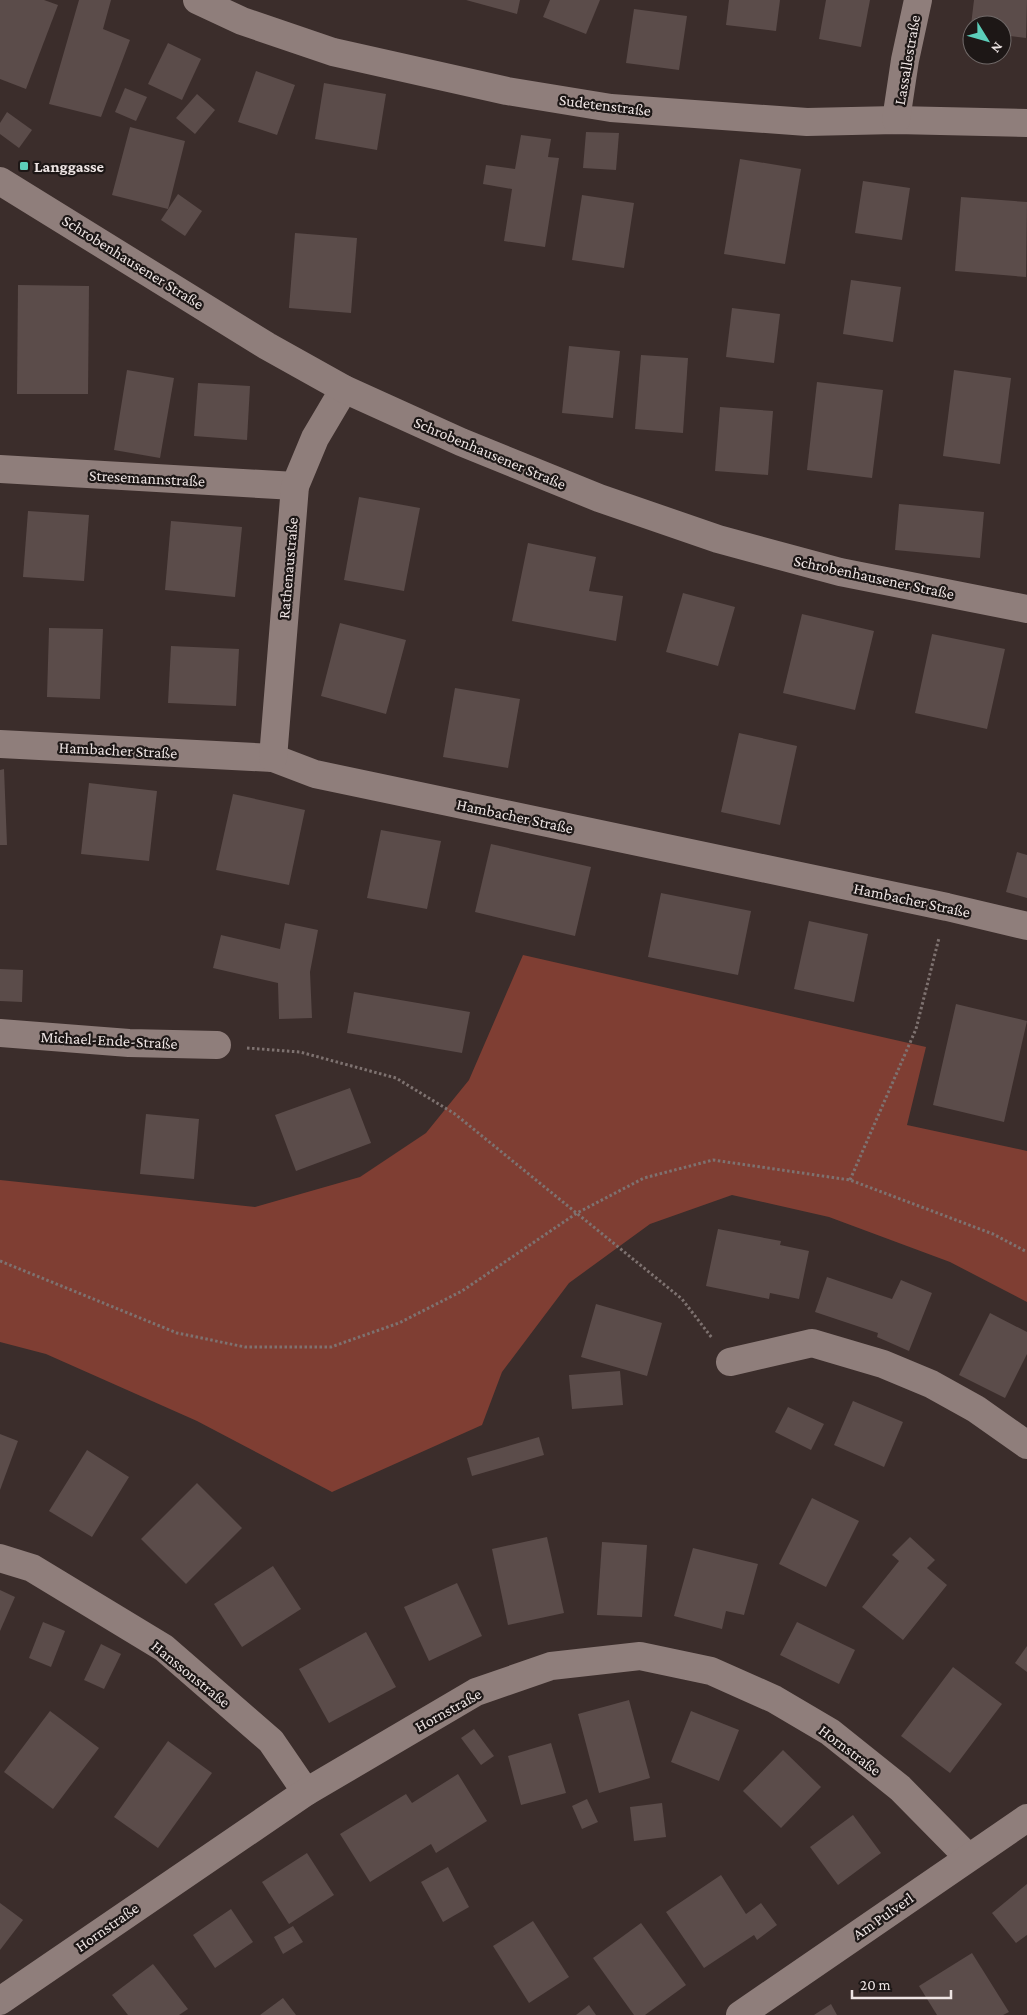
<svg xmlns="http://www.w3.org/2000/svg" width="1027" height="2015" font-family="'Crimson Pro',serif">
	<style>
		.green { fill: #7f3e33 }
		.building { fill: #5b4c4a }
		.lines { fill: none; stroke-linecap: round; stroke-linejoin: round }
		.path { stroke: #7e7270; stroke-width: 3; stroke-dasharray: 2.5 2.5; stroke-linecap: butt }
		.minor { stroke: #8f7e7b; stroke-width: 28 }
		.tertiary { stroke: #8f7e7b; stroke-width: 28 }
		.poi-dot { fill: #5cceba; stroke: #1d1716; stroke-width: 2 }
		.labels { text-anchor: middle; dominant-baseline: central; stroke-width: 4.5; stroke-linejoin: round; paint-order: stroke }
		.street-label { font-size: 16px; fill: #ede4e3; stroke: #1d1716 }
		.poi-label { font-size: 16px; font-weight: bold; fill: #ede4e3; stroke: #1d1716; text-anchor: start }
	</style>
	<rect width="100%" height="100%" fill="#3b2d2b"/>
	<path class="green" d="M523 955 926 1047 907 1125 1027 1151V1302L950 1262 829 1217 732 1195 650 1224 569 1283 502 1372 482 1425 332 1492 197 1421 46 1354 0 1342V1180L255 1207 360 1177 426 1133 469 1080Z"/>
	<g class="building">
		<path d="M0 0H44L58 5 26 89 0 79Z"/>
		<path d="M79 0H111L103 29 130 40 101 117 49 104Z"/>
		<path d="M466 0H520L517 14Z"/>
		<path d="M550 0H600L586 34 543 17Z"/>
		<path d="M729 0H780L776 31 726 25Z"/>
		<path d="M826 0H870L861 47 819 39Z"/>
		<path d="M974 0H1027L1026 38 1002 35V25H971Z"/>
		<path d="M634 9 687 16 679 70 626 63Z"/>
		<path d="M168 43 201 59 182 100 148 84Z"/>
		<path d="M256 71 295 85 277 135 238 122Z"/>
		<path d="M324 83 386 94 377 150 315 139Z"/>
		<path d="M125 88 147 97 136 121 115 112Z"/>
		<path d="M197 94 215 110 195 134 176 118Z"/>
		<path d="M7 112 32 130 19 148 0 134V123Z"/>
		<path d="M130 127 185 141 168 209 112 195Z"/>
		<path d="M586 132 619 133 616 170 583 168Z"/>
		<path d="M521 135 551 139 548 157 559 158 545 247 504 241 512 189 483 184 486 165 515 169Z"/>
		<path d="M740 159 801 169 785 264 724 254Z"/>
		<path d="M863 181 910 188 902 240 855 233Z"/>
		<path d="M178 194 202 211 185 236 161 220Z"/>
		<path d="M582 195 634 203 624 268 572 260Z"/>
		<path d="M961 197 1027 202 1026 277 955 271Z"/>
		<path d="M295 233 357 238 351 313 289 308Z"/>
		<path d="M851 280 901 287 893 342 843 334Z"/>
		<path d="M18 285 89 286 88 394H17Z"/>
		<path d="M732 308 780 314 774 363 726 357Z"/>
		<path d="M569 346 620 351 613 418 562 413Z"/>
		<path d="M641 355 688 358 683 433 635 429Z"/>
		<path d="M127 370 174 378 160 458 114 450Z"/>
		<path d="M954 370 1011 378 1000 464 943 456Z"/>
		<path d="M817 382 883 390 872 478 807 470Z"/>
		<path d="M198 383 250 386 247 440 194 436Z"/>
		<path d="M720 407 773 411 768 475 715 471Z"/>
		<path d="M359 497 420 508 404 591 344 580Z"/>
		<path d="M899 504 984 512 980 558 895 550Z"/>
		<path d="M28 511 89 515 84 581 23 577Z"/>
		<path d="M171 521 242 527 235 597 165 590Z"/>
		<path d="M528 543 596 557 589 591 623 596 616 641 512 621Z"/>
		<path d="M683 593 735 607 718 666 666 652Z"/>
		<path d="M802 614 874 631 855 710 783 693Z"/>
		<path d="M340 623 406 640 386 714 321 696Z"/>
		<path d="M49 628 103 629 100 699 47 697Z"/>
		<path d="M932 634 1005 649 987 729 915 713Z"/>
		<path d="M171 646 239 649 236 706 168 703Z"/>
		<path d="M455 688 520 699 508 768 443 757Z"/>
		<path d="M739 733 797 746 780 825 721 812Z"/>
		<path d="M4 769 7 845H0V770Z"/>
		<path d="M89 783 157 791 149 861 81 854Z"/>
		<path d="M233 794 305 810 289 885 216 870Z"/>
		<path d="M381 830 441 841 427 909 367 898Z"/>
		<path d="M491 844 591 867 575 936 475 912Z"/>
		<path d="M1017 852 1027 855V898L1006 892Z"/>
		<path d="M661 893 751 911 738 975 648 957Z"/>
		<path d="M809 921 868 934 854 1002 794 989Z"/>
		<path d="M285 923 318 930 310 972 312 1018 279 1019 278 983 213 968 221 935 280 949Z"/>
		<path d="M0 969 23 970 22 1002 0 1001Z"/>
		<path d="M354 992 470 1012 462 1053 347 1033Z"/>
		<path d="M956 1004 1027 1021 1004 1122 933 1105Z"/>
		<path d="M350 1088 371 1143 296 1171 275 1115Z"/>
		<path d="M146 1114 199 1119 194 1179 140 1174Z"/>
		<path d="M718 1229 781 1241 780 1245 809 1251 799 1299 770 1293 769 1299 706 1286Z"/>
		<path d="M827 1277 892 1299 901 1280 932 1293 909 1351 877 1337 878 1333 815 1312Z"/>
		<path d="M596 1304 662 1323 647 1376 581 1357Z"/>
		<path d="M990 1313 1027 1332V1354L1005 1398 959 1375Z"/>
		<path d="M620 1371 623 1405 572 1409 569 1375Z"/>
		<path d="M853 1401 903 1422 884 1467 834 1445Z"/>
		<path d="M788 1407 824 1424 811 1450 775 1432Z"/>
		<path d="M0 1434 18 1441 0 1490Z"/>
		<path d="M539 1437 544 1455 472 1476 467 1458Z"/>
		<path d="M87 1450 129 1477 92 1537 49 1511Z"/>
		<path d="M197 1483 242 1528 186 1584 141 1539Z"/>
		<path d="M812 1498 859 1521 826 1587 779 1564Z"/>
		<path d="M547 1537 564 1613 508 1625 492 1549Z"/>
		<path d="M910 1537 935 1560 927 1568 947 1585 903 1640 862 1607 899 1561 892 1555Z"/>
		<path d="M602 1542 647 1545 642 1617 597 1615Z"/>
		<path d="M693 1548 758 1564 744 1615 726 1611 722 1629 674 1616Z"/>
		<path d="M273 1566 301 1609 242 1647 214 1604Z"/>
		<path d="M457 1583 482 1636 429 1661 404 1607Z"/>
		<path d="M0 1590 15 1597 0 1631Z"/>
		<path d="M43 1622 65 1631 51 1667 29 1658Z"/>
		<path d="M797 1622 855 1650 839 1684 780 1655Z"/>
		<path d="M366 1632 396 1687 329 1723 299 1669Z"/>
		<path d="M101 1644 121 1654 104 1689 84 1680Z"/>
		<path d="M1027 1646V1672L1015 1663Z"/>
		<path d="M953 1667 1002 1704 950 1773 901 1736Z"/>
		<path d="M629 1700 650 1778 599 1793 578 1714Z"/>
		<path d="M50 1711 99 1748 53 1809 4 1772Z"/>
		<path d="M691 1711 739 1730 719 1781 671 1762Z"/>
		<path d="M474 1729 494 1756 481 1765 461 1738Z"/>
		<path d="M168 1741 212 1773 158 1848 114 1817Z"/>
		<path d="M551 1743 566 1793 521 1805 508 1756Z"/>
		<path d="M783 1750 821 1787 781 1828 743 1791Z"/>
		<path d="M458 1774 487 1821 436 1853 431 1844 370 1882 340 1834 406 1794 412 1803Z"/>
		<path d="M587 1799 598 1822 582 1829 572 1806Z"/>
		<path d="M662 1803 666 1837 634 1841 630 1807Z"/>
		<path d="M853 1815 881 1853 838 1885 810 1847Z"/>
		<path d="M307 1853 334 1895 289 1924 262 1882Z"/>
		<path d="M448 1867 469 1907 443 1922 421 1882Z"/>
		<path d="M721 1875 746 1914 761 1903 777 1925 757 1940 754 1935 704 1968 666 1912Z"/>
		<path d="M1027 1884V1935L1016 1943 992 1913Z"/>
		<path d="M0 1903 23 1920 0 1950Z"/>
		<path d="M231 1909 253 1942 215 1968 193 1935Z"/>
		<path d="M533 1921 569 1977 529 2003 493 1946Z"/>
		<path d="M641 1923 686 1985 645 2015H634L593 1958Z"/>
		<path d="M293 1926 303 1942 283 1954 274 1937Z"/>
		<path d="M972 1953 1009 2012 1003 2015H937L919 1986Z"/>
		<path d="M153 1964 188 2009 179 2015H128L112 1995Z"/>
		<path d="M283 1998 296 2015H260Z"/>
		<path d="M831 2004 837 2015H814Z"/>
		<path d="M589 2005 596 2015H576Z"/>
	</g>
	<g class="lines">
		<g class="path">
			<path d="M247 1048 300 1052 396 1078 455 1114 682 1299 712 1338"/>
			<path d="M850 1180 916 1029 939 938"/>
			<path d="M0 1261 177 1333 245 1347H331L399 1323 462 1291 577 1213 644 1178 713 1160 850 1180 993 1234 1027 1252"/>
		</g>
		<g class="minor">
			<path d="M197 0 242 21 333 52 507 91 611 108 807 122 896 120 1027 123"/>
			<path d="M896 120 905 60 918 0"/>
			<path d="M0 469 295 486"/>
			<path d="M0 744 273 758 315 774 947 907 1027 926"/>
			<path d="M273 758 295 486 315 438 344 389"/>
			<path d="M0 1033 129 1043 217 1045"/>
			<path d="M730 1362 812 1343 883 1364 931 1384 976 1409 1027 1445"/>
			<path d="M0 1558 32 1568 164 1648 271 1741 306 1792"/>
			<path d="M0 2001 306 1792 476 1692 551 1666 640 1656 711 1671 774 1699 830 1732 900 1788 968 1857"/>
			<path d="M740 2015 1027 1818"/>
		</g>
		<path class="tertiary" d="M0 181 267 346 344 389 461 442 599 498 718 539 840 572 1027 609"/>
	</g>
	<rect class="poi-dot" x="19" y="161" width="10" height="10" rx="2.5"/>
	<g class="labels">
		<g class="street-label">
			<text transform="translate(907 60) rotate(-80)">Lassallestraße</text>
			<text transform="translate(605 105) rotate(7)">Sudetenstraße</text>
			<text transform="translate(133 262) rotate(32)">Schrobenhausener Straße</text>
			<text transform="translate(490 453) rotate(23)">Schrobenhausener Straße</text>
			<text transform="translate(147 478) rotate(3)">Stresemannstraße</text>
			<text transform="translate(288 568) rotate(-85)">Rathenaustraße</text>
			<text transform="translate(874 577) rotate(12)">Schrobenhausener Straße</text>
			<text transform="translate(118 750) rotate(3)">Hambacher Straße</text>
			<text transform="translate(515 816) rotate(12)">Hambacher Straße</text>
			<text transform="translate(912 900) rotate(12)">Hambacher Straße</text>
			<text transform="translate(109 1040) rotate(3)">Michael-Ende-Straße</text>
			<text transform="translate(191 1674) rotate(39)">Hanssonstraße</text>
			<text transform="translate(448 1710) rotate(-29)">Hornstraße</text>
			<text transform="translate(850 1750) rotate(37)">Hornstraße</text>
			<text transform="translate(883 1916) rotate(-35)">Am Pulverl</text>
			<text transform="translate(107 1927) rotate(-35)">Hornstraße</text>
		</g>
		<g class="poi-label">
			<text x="34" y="166">Langgasse</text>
		</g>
	</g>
	<g transform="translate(987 40) rotate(127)"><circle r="24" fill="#1d1716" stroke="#706968"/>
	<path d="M0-4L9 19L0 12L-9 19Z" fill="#5cceba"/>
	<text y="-8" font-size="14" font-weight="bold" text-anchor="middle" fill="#ede4e3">N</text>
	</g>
	<path d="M852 1990v8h99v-8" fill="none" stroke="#ede4e3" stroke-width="2.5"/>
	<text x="860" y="1990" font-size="15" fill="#ede4e3" stroke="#1d1716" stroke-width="4" paint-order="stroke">20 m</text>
</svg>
